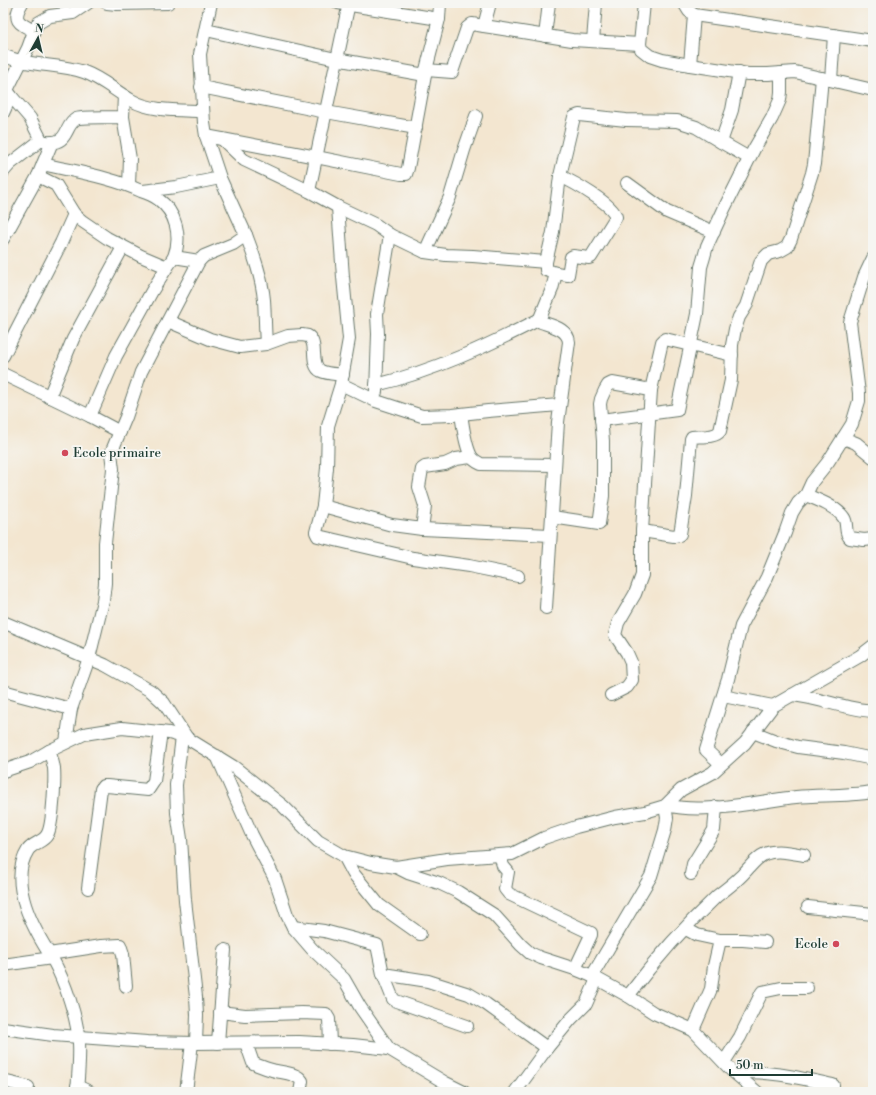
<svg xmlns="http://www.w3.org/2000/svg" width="876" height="1095" font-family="'Libre Bodoni',serif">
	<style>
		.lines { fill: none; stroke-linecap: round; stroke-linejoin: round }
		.minor-casing { stroke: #69786b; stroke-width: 14 }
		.minor { stroke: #fff; stroke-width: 12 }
		.poi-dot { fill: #d1495b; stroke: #f6f6f2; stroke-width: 1.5 }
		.labels { text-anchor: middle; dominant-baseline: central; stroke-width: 3.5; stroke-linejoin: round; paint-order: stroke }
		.poi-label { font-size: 13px; fill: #1f3d34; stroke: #f6f6f2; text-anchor: start }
	</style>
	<rect width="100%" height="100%" fill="#f6f6f2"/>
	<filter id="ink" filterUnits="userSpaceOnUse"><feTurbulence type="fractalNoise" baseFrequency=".025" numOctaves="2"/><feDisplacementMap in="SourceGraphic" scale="8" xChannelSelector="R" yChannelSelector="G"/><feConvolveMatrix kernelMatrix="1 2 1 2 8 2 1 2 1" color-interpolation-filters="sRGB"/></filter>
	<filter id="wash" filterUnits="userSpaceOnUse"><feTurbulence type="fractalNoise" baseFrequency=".012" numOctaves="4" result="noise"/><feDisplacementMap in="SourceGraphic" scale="16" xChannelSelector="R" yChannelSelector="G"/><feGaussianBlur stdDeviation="0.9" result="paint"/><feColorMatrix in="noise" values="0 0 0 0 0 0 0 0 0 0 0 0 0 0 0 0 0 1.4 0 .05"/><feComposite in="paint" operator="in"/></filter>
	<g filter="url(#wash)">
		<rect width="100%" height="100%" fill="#f3e6d0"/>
	</g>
	<g filter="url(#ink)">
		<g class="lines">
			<defs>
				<g id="minor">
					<path d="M22 3C12 20 18 23 34 31"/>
					<path d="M107 3 117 4 168 3"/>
					<path d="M338 3 439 19"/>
					<path d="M490 3 484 26 572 40 640 44"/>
					<path d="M644 3 640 44 641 49 650 56 662 60 690 65 748 74H768L795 72 873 90"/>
					<path d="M684 3 689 11 694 15 690 65"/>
					<path d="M694 15 873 41"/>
					<path d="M206 30 336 59 425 75"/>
					<path d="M545 36 549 3"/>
					<path d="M593 41 596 3"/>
					<path d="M3 55C28 67 57 63 84 72 101 78 115 91 131 100 152 112 179 110 203 111"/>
					<path d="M426 70 452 72 467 28 472 24 484 26"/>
					<path d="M739 72 732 110 721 142 749 158"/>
					<path d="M831 80 834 35"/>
					<path d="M201 87 326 112 416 128"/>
					<path d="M124 96 123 117 130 159 129 185"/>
					<path d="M3 113 11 96"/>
					<path d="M206 136 222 139 244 160 309 191 338 207 376 225 390 235 425 252 446 255 473 256 546 262"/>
					<path d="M222 139 301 154 401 174H406L408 168 426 70 439 19 440 3"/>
					<path d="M46 142C69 145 64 126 76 119 82 116 114 118 123 117"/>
					<path d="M43 164C76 172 111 177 141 191 147 193 153 195 158 199 176 212 182 236 174 257"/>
					<path d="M3 172 10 164 41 140 30 118 11 96 7 90 28 48 36 26 38 23 50 16 73 13 88 3"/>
					<path d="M38 176 56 185 74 214 82 221 107 238 141 256 167 267 174 257 199 261"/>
					<path d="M627 183 667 212 714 232"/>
					<path d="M143 191 176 187 220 178"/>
					<path d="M309 191 349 3"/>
					<path d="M338 207 343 277 349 339 341 384 328 426 327 468 323 506 392 525 422 529 550 535"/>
					<path d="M246 235C254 256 262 278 264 300 265 315 265 329 266 344"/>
					<path d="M3 239 38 176 52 142"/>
					<path d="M425 252 450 197 464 150 476 116"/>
					<path d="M556 273 568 275 571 257 573 256 589 258 591 257 616 217C613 204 573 182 560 176"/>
					<path d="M168 321 210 339 240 347 266 344 288 336 302 335 308 336C310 337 311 339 312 341 316 349 311 366 321 371 327 374 336 374 343 375"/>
					<path d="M3 356 61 243 74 214"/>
					<path d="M3 374 90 416 120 432"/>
					<path d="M341 384 376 401 422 416 452 415 488 411 559 405"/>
					<path d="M376 385C434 371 487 346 540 319"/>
					<path d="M376 392 378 334 377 314 390 235"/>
					<path d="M49 397 73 339 123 247"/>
					<path d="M461 414C463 426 465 445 471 456 473 460 477 462 481 464L555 465"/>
					<path d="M90 416 116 356 152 291 167 267"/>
					<path d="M601 420 677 410 697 314 701 267 704 257 707 246 725 207 754 149 772 118 780 100 781 92V73"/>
					<path d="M843 438 856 443 873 457"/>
					<path d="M806 495C817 500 836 506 844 518 848 524 844 533 850 538L864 540 873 539"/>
					<path d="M323 506 316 532 318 536 413 558 469 566 518 576"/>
					<path d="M552 517 599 524 603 496V441L600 404 601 399 605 390 608 385 612 383 651 390"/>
					<path d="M422 529 425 506 419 487 422 469 425 467 445 464 456 459 471 457"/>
					<path d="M642 531 674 536 679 535 680 534 686 496 691 439 692 437C701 436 715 438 720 431L731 380 732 345 735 329 739 317 746 306 761 261 768 254 780 251 787 247 791 239 812 173 814 164 822 78"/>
					<path d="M546 608 558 422 569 342C568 329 552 326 541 322L540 318 552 289 556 273 546 270V262L553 232 560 176 574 117 579 115 626 120 677 121 696 127 721 142"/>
					<path d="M3 622 105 665 151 691 164 703 187 738"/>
					<path d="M3 691 71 709"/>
					<path d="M611 695 627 687 632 680 631 662 627 653 615 635 618 623 635 594 642 575V531L651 390 662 342 665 339 732 355"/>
					<path d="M792 695C820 698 845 709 873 711"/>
					<path d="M723 696 773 706"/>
					<path d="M753 732 776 741 798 747 844 753 873 759"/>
					<path d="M182 737 176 785 177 813 181 839 185 900 196 997 197 1015 196 1043"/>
					<path d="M66 742 71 709 89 658 103 601 105 583V543L113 469 111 453 126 417 141 372 199 261 204 256 233 244 246 235 220 178 206 136 204 123 200 54 211 3"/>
					<path d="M49 751C51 756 53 762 54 768 55 780 53 826 47 835 43 842 33 843 28 850 7 883 34 930 52 958"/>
					<path d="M217 756 252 835 275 879 287 915 293 927 312 949 344 979 360 1007 389 1049"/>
					<path d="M721 764 706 750 728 679 741 626 767 577 785 533 792 513 798 503 806 495 812 482 828 462 852 424 859 401V393L850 322 864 277 873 258"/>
					<path d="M3 771 30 762 49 751 84 734 122 728 169 733 187 738 234 767 283 806 318 841 344 856 371 863 396 867 447 859 512 854 544 838 576 827 615 817 645 812 665 806 681 790 712 773 745 743 773 706 860 656 873 646"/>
					<path d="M668 805C701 815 760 801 796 797 822 795 847 796 873 792"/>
					<path d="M500 855 503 866 508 872 505 889 509 894 591 933V935L575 969"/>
					<path d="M344 856 353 873 379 905 420 934"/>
					<path d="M396 867 408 873 439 883 458 892 494 915 521 945 530 953 541 958 575 969 592 976 628 996 654 1013 693 1030 731 1070 757 1092"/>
					<path d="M691 874 693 864 714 830 716 807"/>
					<path d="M88 888 101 789 103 786H107L148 790 154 781 161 732"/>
					<path d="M808 907 873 914"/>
					<path d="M293 927 324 931 377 945 383 974 393 999 396 1001 467 1026"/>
					<path d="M686 929 697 935 720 940 714 966 711 989 693 1030"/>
					<path d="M720 940H743L765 942"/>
					<path d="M49 954 101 946 120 945 123 954 126 986"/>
					<path d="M3 965 52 958C65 982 77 1016 79 1043 80 1059 78 1076 77 1092"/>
					<path d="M383 974 428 981 469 994 486 1004 547 1048"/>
					<path d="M592 976 651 876 665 830 667 818 665 806"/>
					<path d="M628 996C655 960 684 927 717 896 725 890 733 884 740 877 748 870 755 858 765 854 776 849 792 853 804 855"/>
					<path d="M220 1012 245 1015 302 1013 326 1014 329 1019 330 1044"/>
					<path d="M3 1028 53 1035 147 1042 196 1043 299 1042 353 1045 389 1049 444 1082 464 1092"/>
					<path d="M218 1043 225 950"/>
					<path d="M246 1043 253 1063C259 1066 265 1068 272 1070 281 1073 296 1072 302 1081L300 1092"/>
					<path d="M724 1062 740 1037 762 992 781 988H807"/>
					<path d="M736 1073C769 1070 800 1078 833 1085L831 1092"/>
					<path d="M3 1081 28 1087"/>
					<path d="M77 1086 90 1092"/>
					<path d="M186 1092 192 1043"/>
					<path d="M515 1092 547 1048 571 1019 586 1004 597 979"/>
				</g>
			</defs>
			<use href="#minor" class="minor-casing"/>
			<use href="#minor" class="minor"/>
		</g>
	</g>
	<g class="poi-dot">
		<circle cx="65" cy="453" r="4"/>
		<circle cx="836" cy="944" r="4"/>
	</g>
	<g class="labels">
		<g class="poi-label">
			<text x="73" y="453">Ecole primaire</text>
			<text x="828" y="944" text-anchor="end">Ecole</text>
		</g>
	</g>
	<rect width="876" height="1095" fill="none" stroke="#f6f6f2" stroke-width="16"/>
	<g transform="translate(38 38) rotate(8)" stroke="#f6f6f2" stroke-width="3" paint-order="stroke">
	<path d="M0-3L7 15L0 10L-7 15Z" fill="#1f3d34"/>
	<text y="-6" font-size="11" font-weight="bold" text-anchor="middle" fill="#1f3d34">N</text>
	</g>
	<path d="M730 1069v6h82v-6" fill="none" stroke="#1f3d34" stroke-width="2"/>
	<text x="736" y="1069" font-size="12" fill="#1f3d34" stroke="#f6f6f2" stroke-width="3" paint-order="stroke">50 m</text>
</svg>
